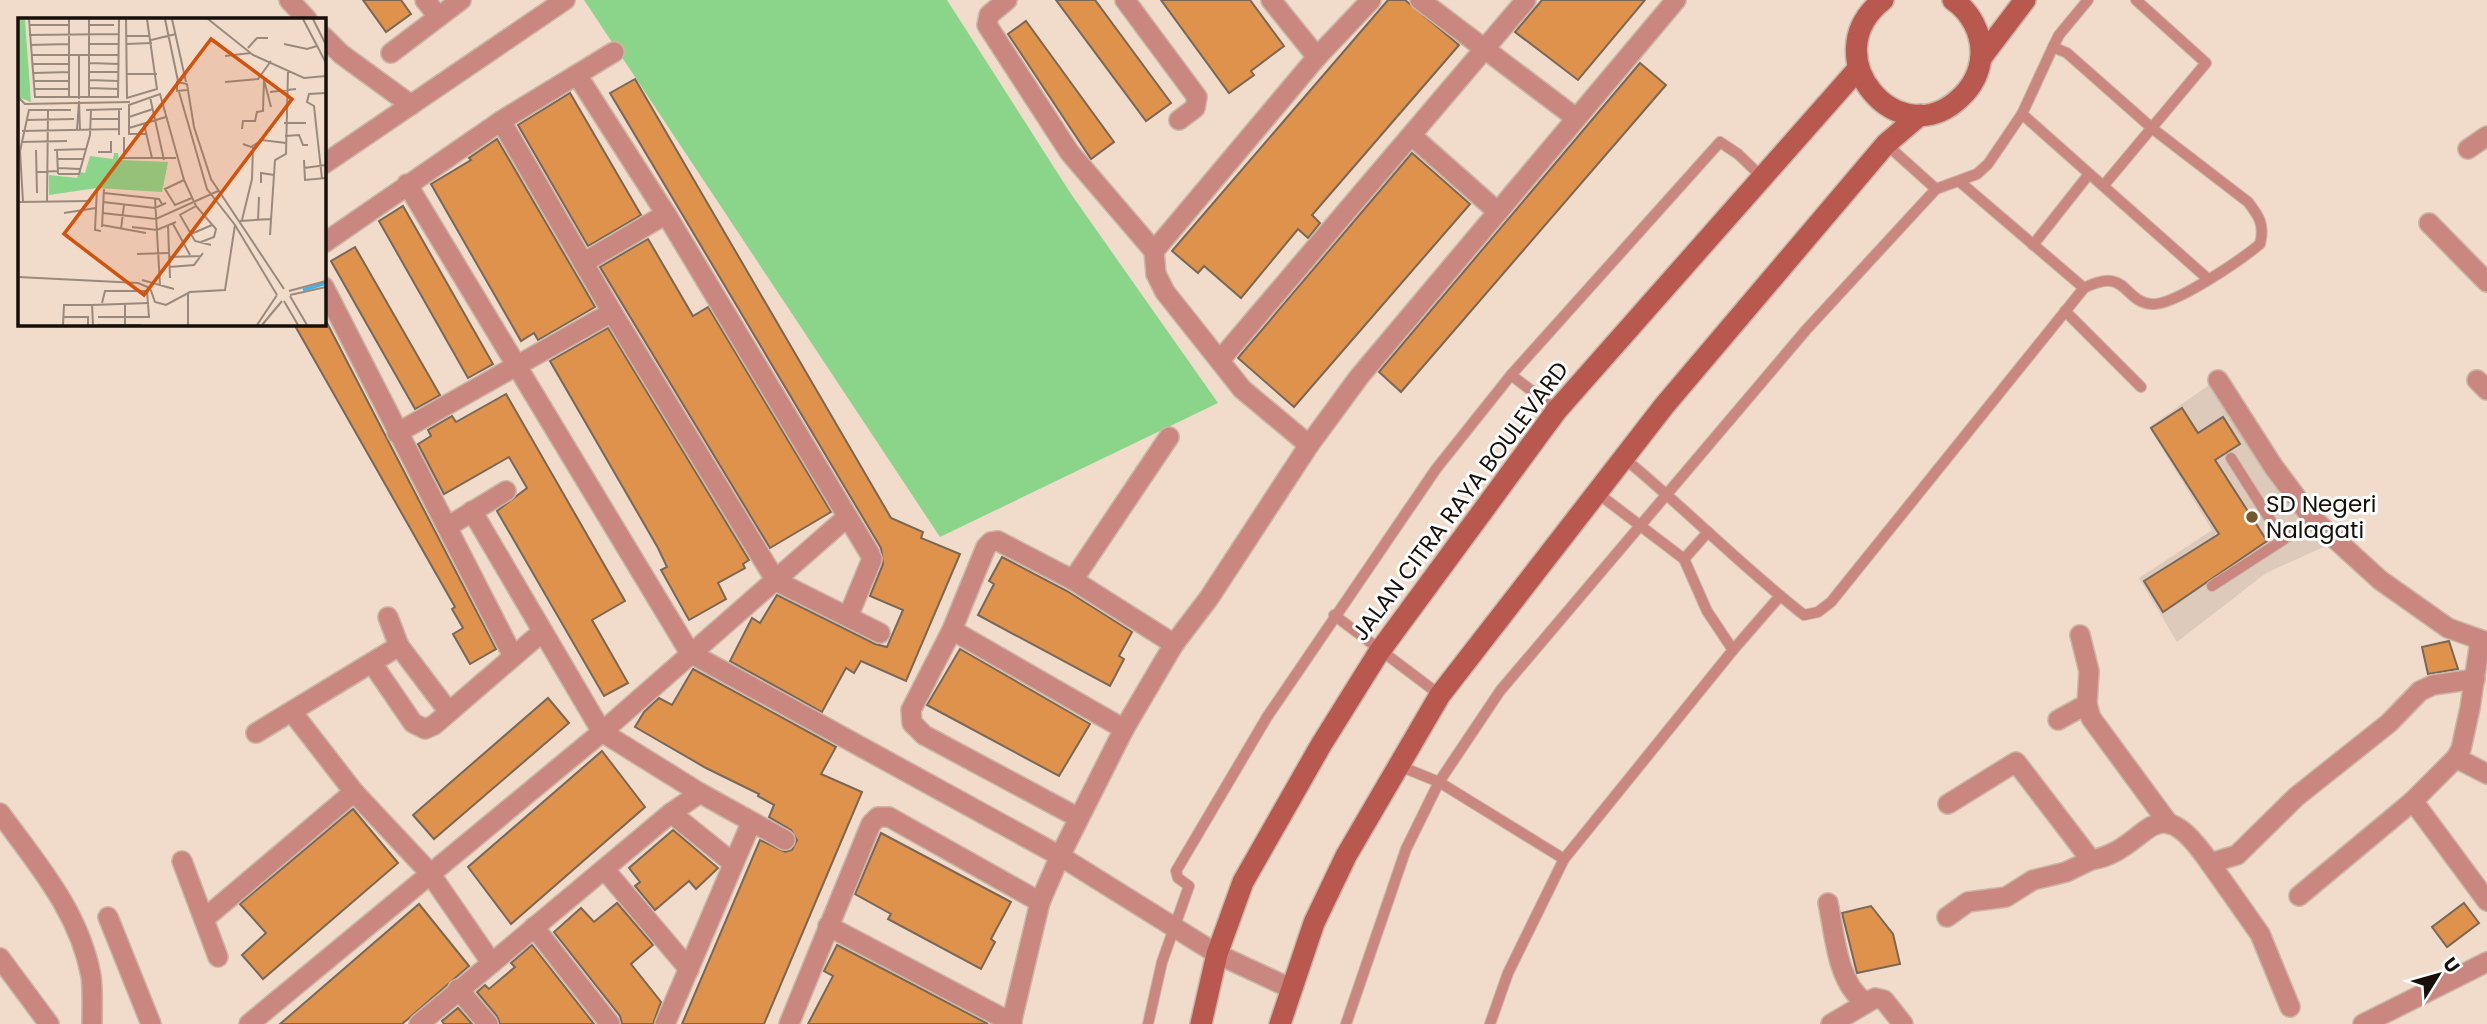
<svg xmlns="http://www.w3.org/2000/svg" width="2487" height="1024" font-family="Poppins,sans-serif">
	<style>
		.education { fill: #ddcabb }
		.green { fill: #8bd58b }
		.building { fill: #de924b; stroke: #796757; stroke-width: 2 }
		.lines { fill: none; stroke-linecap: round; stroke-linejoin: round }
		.lane-casing { stroke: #cab6a7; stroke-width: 12 }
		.street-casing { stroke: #cab6a7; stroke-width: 22 }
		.secondary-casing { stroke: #cab6a7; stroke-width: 24 }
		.lane { stroke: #ca877f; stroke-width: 10 }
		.street { stroke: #ca877f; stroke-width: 19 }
		.secondary { stroke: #b9584f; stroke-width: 21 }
		.poi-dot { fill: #76582c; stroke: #fff; stroke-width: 2.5 }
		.labels { text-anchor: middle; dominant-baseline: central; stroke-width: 6; stroke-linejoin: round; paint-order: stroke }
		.street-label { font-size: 23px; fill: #17100a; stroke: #fff }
		.poi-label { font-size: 23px; fill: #17100a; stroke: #fff; text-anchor: start }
		.inset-river { fill: none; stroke: #45b4eb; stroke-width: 3.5 }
		.inset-road { fill: none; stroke: #9a8a7d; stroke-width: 2 }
		.view { fill: #d3520c; fill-opacity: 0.15; stroke: #d3520c; stroke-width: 3.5 }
		.inset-edge { fill: none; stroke: #17100a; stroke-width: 3.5 }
	</style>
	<rect width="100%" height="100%" fill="#f1dbca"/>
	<path class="education" d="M2209 385 2287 504 2326 546 2266 573 2177 642 2139 578 2212 530 2149 427Z"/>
	<path class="green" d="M584 0H947L1071 194 1218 403 940 537Z"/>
	<g class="building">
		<path d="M363 0H401L411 14 386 32Z"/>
		<path d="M1056 0H1095L1171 103 1146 121Z"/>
		<path d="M1161 0H1250L1284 46 1251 71 1254 75 1229 93Z"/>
		<path d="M1388 0H1405L1459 45 1312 215 1320 223 1308 238 1298 229 1241 298 1204 266 1198 273 1172 251Z"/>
		<path d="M1542 0H1645L1578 80 1515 32Z"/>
		<path d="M1026 21 1114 142 1091 159 1008 34Z"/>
		<path d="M1640 63 1666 85 1401 392 1379 372Z"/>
		<path d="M635 79 891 518 923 532 921 538 960 554 906 681 861 661 854 673 846 668 822 712 730 661 752 618 760 623 777 595 875 644 887 647 903 610 870 596 883 564 881 548 610 93Z"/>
		<path d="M570 93 641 215 588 246 518 125Z"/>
		<path d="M497 139 595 307 538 340 534 333 521 341 431 184 471 160 469 158Z"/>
		<path d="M1412 153 1470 204 1294 407 1238 358Z"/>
		<path d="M403 206 493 364 468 378 379 221Z"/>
		<path d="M648 239 693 316 708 307 831 512 770 548 600 267Z"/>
		<path d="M355 247 440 395 415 409 331 261Z"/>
		<path d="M326 321 496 649 470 664 453 634 463 628 452 609 455 607 294 324H324Z"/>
		<path d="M608 328 749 560 743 564 745 568 718 583 726 599 689 620 661 570 667 567 658 548 550 361Z"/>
		<path d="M506 394 625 601 592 620 628 683 604 696 497 511 527 488 509 457 444 494 418 444 431 436 428 430 452 416 456 422Z"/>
		<path d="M2182 408 2198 433 2223 417 2240 444 2215 460 2267 541 2163 612 2144 581 2219 534 2151 428Z"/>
		<path d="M1002 557 1067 591 1132 632 1119 656 1124 659 1110 686 978 615 994 584 989 581Z"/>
		<path d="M2449 641 2458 669 2428 674 2422 647Z"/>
		<path d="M960 649 1090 724 1059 776 927 705Z"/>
		<path d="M693 669 836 747 821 774 862 792 764 1024H682L760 840 785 852 792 850 797 840 791 830 769 817 774 805 758 796 759 794 706 768 635 727 644 712 659 698 672 705Z"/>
		<path d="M548 698 569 723 434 839 413 815Z"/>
		<path d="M602 751 645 807 511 924 468 867Z"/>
		<path d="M353 809 398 863 263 979 242 955 266 933 240 904Z"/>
		<path d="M673 830 718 868 696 889 689 881 655 910 635 886 640 882 629 868Z"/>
		<path d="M881 833 1011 902 991 939 995 942 981 969 888 919 891 914 855 894Z"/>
		<path d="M617 903 653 945 631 964 661 1002 653 1024H622L620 1016 554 932 581 908 594 922Z"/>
		<path d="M2464 903 2479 923 2447 947 2432 927Z"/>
		<path d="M419 904 469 966 408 1019 402 1024H280Z"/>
		<path d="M1871 906 1893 934 1900 964 1857 973 1842 913Z"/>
		<path d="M532 945 594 1024H500L497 1016 477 992 485 985 489 989 515 967 511 963Z"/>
		<path d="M837 945 912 984 988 1024H808L833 976 824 971Z"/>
		<path d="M458 1008 472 1024H444L442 1021Z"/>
	</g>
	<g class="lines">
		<defs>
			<g id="lane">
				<path d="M2053 47 2059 35 2088 0"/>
				<path d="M2022 114 2208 279"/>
				<path d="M1886 144 1936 189"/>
				<path d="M1960 182 2084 288"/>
				<path d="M2104 185 2206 63 2136 0"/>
				<path d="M2033 245 2089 174"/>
				<path d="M2065 311 2141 387"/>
				<path d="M1511 375 1557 410"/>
				<path d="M2283 540 2311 517"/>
				<path d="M1684 559 1708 532"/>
				<path d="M2212 586 2283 540 2231 458"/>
				<path d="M1334 615 1440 695"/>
				<path d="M1733 650 1780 596"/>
				<path d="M1397 765 1439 782 1564 859"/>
				<path d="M1148 1024 1162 962 1189 886 1178 878 1176 871 1267 717 1436 469 1511 375 1720 142 1738 154 1764 179"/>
				<path d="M1346 1024 1406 849 1439 782 1500 691 1806 330 1936 189 1977 174 1988 164 2022 114 2053 47 2067 53 2153 129 2248 202C2259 216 2265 225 2260 244 2242 259 2173 307 2151 304 2122 301 2128 266 2084 288L1831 602 1818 612 1804 615C1741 566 1686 509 1625 459"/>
				<path d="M1490 1024 1508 973 1564 859 1733 650 1707 611 1684 559 1596 492"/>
			</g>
			<g id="street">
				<path d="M289 0 307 19"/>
				<path d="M425 0 438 16"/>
				<path d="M1007 0 989 15 987 25 1070 153 1154 251 1156 274 1165 292 1242 389 1309 445"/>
				<path d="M1125 0 1197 97 1195 108 1179 120"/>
				<path d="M1271 0 1317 57"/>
				<path d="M1420 0 1576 118"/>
				<path d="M324 37 341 54 411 105"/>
				<path d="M391 53 461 0"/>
				<path d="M577 75 666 214 870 554 872 559 848 617"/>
				<path d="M501 121 612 312 776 581 880 633"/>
				<path d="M1412 136 1498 212"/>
				<path d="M2468 149 2487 136"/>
				<path d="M324 164 565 0"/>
				<path d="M407 184 690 653 1060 856 1217 954 1290 988"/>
				<path d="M2429 223 2487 282"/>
				<path d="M324 243 501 121 614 52"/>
				<path d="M1154 251 1317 57 1371 0"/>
				<path d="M583 263 666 214"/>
				<path d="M324 287 513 656"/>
				<path d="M1220 360 1526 0"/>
				<path d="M2218 380 2273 466 2311 517 2380 580 2448 628 2487 642"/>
				<path d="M2477 380 2487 390"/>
				<path d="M397 433 612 312"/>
				<path d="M472 511 602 732 700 793 785 840"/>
				<path d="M447 527 506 491"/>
				<path d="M1073 580 1169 437"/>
				<path d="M388 617 399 646 449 712"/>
				<path d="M952 630 1124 729"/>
				<path d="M2080 635 2089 671 2087 704 2091 718 2169 824"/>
				<path d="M372 663 413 723 425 729 434 725 542 632"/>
				<path d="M292 712 354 792 429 872 491 962"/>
				<path d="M2058 720 2087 704"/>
				<path d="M256 733 399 646"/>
				<path d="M2456 758 2487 774"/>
				<path d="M2413 801 2487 901"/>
				<path d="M1948 804 2016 762 2091 860C2151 850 2152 780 2210 863L2237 855 2296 797 2389 723 2420 691 2433 685 2475 679"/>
				<path d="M0 813C37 864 79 911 91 976 93 991 92 1008 92 1024"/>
				<path d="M671 813 733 863"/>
				<path d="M1077 817 924 735 912 723 911 710 952 630 986 547 991 542 998 541 1073 580 1174 644"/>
				<path d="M182 861 218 957"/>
				<path d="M2210 863 2260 934 2290 1007"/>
				<path d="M605 870 689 969"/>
				<path d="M2299 896 2413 801 2456 758 2461 749 2470 708 2480 641"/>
				<path d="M1828 903C1835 935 1837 983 1865 1002"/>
				<path d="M108 917 151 1024"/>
				<path d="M1947 917 1968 902 2006 897 2033 880 2066 872 2091 860"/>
				<path d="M204 919 354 792"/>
				<path d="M828 926 1012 1023"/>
				<path d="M534 927 610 1024"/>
				<path d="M0 958 49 1024"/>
				<path d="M458 989 488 1024"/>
				<path d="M249 1024 602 732 846 518"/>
				<path d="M419 1024 671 813 700 793"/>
				<path d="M665 1024 751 823"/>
				<path d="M789 1024 871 824 878 817H889L1040 902"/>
				<path d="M1011 1024 1040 902 1060 856 1124 729 1174 644 1209 598 1309 445 1359 377 1676 0"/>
				<path d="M1831 1024 1875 998 1884 1000 1903 1024"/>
				<path d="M2363 1024 2487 962"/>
			</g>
			<g id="secondary">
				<path d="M1883 0C1812 56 1899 156 1960 98 1972 87 1980 72 1981 55 1982 34 1971 12 1953 0"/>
				<path d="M1981 58 2025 0"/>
				<path d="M1201 1024 1217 954 1243 882 1321 745 1379 652 1557 410 1858 69"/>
				<path d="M1280 1024 1314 923 1346 856 1440 695 1664 406 1886 144 1920 115"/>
			</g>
		</defs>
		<use href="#lane" class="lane-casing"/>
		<use href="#street" class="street-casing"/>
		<use href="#secondary" class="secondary-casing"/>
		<use href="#lane" class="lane"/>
		<use href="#street" class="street"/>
		<use href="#secondary" class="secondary"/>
	</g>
	<circle class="poi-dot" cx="2252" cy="517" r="7"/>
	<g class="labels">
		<g class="street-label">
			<text transform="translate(1460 501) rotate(-53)">JALAN CITRA RAYA BOULEVARD</text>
		</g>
		<g class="poi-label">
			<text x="2266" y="504">SD Negeri<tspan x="2266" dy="26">Nalagati</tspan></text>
		</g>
	</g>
	<g transform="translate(18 18)">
		<rect width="308" height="308" fill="#f1dbca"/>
		<path d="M0 1H7L13 84 0 79ZM96 135H100L101 142 150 144 144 174 79 170 31 177V157L59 160 61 154 67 155 72 138 95 141Z" fill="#8bd58b"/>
		<path class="inset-river" d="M285 272 308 265"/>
		<path class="inset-road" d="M11 1 17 79H100L101 1M71 1V79M108 1 109 80 139 71 129 1M147 1 160 63M154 1 168 64M190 1 235 37 286 60 308 58M285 1 308 45M295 1 308 27M11 7H51M71 7H96M11 17 101 16M108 18H132M133 22 158 16M71 26H100M108 26 134 25M266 26 289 31 299 28M12 27 51 26M230 30 239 20H250M13 37H100M207 38 233 35M71 45 100 46M15 46H51M71 54H100M16 55 51 54M108 56H139M71 62 100 63M246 62 253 89M16 63H51M207 64 240 61 253 43M71 70 100 71M17 71H51M169 72 159 73V64L169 66 176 109 193 161 266 271M161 74 189 171 217 207 259 277M252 74 278 71M0 79 7 86 112 84M51 79V1M132 79 146 142M61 81V36M68 92 104 91M111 99 135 91M73 101H101M8 102 56 101M266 105H288M126 106 134 140M111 110 148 99M224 111 225 103H237L239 94 245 93 246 62M59 112 61 83 62 112M4 113 101 111M128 116H111V87L142 76 166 162 178 188 198 211 196 219 183 224M101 117V91M267 118 281 117 285 127H290M106 119V140H158M3 124 49 123M225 126 233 129 244 122 268 125M18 132 19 175M36 132 68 131M39 132 40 156M80 134H93V123M40 141H65M286 142 287 162 308 160M40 150 62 151M286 150 308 147M19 154 40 153M40 156H61L72 117 73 92M304 161 296 88 289 84 291 76 308 75M166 162 147 171 157 187 174 180M243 165V155L256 157M79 170 77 212 83 213M86 175 141 181 144 186M137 180 142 267M1 184 73 183M5 184 2 133 11 92H53M29 184 30 92M85 184 137 190 148 185M178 188 162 197 177 223 193 227M46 195 78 190M84 195 138 201 200 173M224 202 234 161 235 129M240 202 241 179M222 203 253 201M155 206 172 237M84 207 128 215M150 208 152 260M84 209 86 171M114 209 139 212 158 204M103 211 106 187M173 216 194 207M252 217 257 142 268 136 270 52M119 236 150 235M151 239 184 238M151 249 176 247 185 235M0 259 120 265 132 270 137 284 148 287 172 274 207 272 217 207M124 262 156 271M271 273 308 263M272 277 308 269M272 278 289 307M266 283 280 307M74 287 131 285M45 299H70V307M80 299H131L129 273H87L84 285M45 307 46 287H74L75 307M79 307H123M107 307V285M170 307V275M239 307 259 277M244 307 264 283"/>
		<path class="view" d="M193 21 274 81 126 277 46 216Z"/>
		<rect width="308" height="308" class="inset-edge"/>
	</g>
	<g transform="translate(2438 975) rotate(53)" stroke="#ffffff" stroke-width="5" paint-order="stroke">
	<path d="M0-5L12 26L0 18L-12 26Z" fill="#17100a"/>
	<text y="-10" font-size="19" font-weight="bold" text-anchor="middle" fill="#17100a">U</text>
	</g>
</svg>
